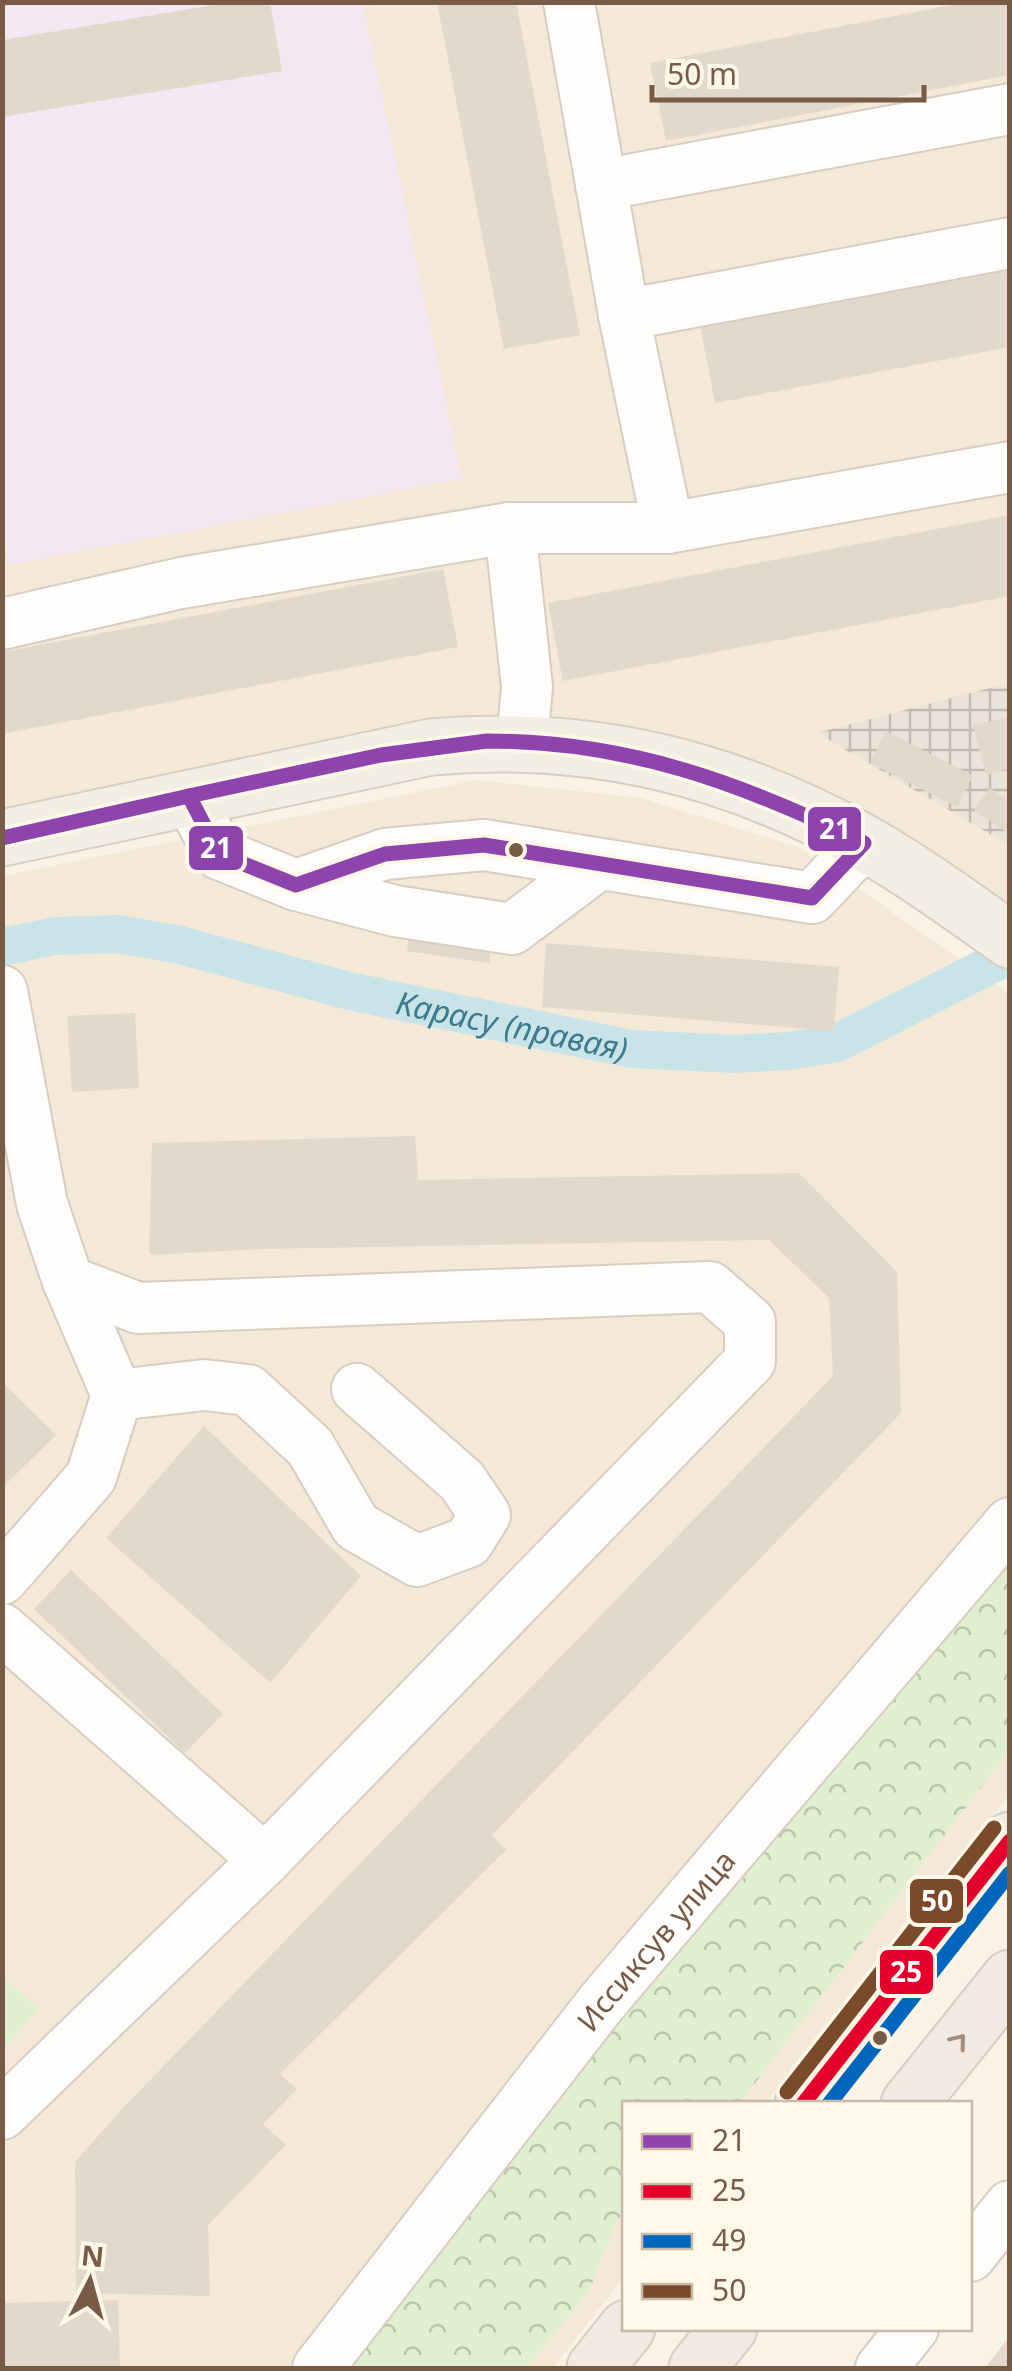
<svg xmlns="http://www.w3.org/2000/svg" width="1012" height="2371" font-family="'Noto Sans',sans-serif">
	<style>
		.residential { fill: #f4e9d7 }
		.industrial { fill: url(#industrial-grid) }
		.education { fill: #f5e7f1 }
		.forest { fill: url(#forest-crowns) }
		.park { fill: #e1efd1 }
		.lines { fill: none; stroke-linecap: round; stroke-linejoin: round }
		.canal { stroke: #c8e4e8; stroke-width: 38 }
		.building { fill: #e3d8cc }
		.minor-casing { stroke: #d7cdc2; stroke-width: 54 }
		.major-casing { stroke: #d7cdc3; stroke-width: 59 }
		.highway-casing { stroke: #d7cdc3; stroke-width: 59 }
		.minor { stroke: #fefdfb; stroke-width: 50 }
		.major { stroke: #f2eee4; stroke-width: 55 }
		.highway { stroke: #f2e9e3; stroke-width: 55 }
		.bus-1-casing { stroke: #fff8e9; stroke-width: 22 }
		.bus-2-casing { stroke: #fff8e9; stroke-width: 22 }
		.bus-3-casing { stroke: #fff8e9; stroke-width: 22 }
		.bus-4-casing { stroke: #fff8e9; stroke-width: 22 }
		.bus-1 { stroke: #8e44ad; stroke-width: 15 }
		.bus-2 { stroke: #e4002b; stroke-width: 15 }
		.bus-3 { stroke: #0065bd; stroke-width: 15 }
		.bus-4 { stroke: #7a4b2a; stroke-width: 15 }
		.oneway { stroke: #a38d7d }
		.bus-dot { fill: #785b46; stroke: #fff8e9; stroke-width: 4 }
		.labels { text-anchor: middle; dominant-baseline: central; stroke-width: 8; stroke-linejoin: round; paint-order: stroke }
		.street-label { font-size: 30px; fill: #785b46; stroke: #fff8e9 }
		.water-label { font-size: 32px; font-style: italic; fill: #3d7a8d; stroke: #fff8e9 }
		.line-badge { stroke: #fff8e9; stroke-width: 4 }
		.badge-label { font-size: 28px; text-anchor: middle; font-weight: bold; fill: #fff }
	</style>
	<defs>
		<pattern id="industrial-grid" width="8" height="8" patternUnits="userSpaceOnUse" patternTransform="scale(2.5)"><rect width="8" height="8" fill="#ebe2d9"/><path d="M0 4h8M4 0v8" fill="none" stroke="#c3bab2"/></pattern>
		<pattern id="forest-crowns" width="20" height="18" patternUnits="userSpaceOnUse" patternTransform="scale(2.5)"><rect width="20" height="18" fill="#e1efd1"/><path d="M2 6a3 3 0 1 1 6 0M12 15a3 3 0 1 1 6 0" fill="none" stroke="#bbc5ab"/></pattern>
	</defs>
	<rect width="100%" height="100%" fill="#f8f2e7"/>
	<g class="residential">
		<path d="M2 3H1009V940L912 872 597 749 3 838Z"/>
		<path d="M476 780 641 798 798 847 1009 993V1796L766 2103 624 2104V2277L553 2368H3V876Z"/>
	</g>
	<path class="industrial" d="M1009 683V845L829 740 820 732Z"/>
	<path class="education" d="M2 3H363L462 479 9 565 2 531Z"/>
	<path class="forest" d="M1009 1523V1751L740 2103 624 2104V2212L617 2221 589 2291 527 2368H318Z"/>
	<path class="park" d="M3 1977 39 2009 3 2050Z"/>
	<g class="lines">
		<path class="canal" id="s1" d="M2 947 56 936 119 934 180 945 349 991 632 1049 735 1054 789 1051 837 1043 1010 955"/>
	</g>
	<g class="building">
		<path d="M232 2H270L282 71 2 117V40Z"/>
		<path d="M437 2H516L580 335 504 349Z"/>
		<path d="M967 2H1010V75L666 141 650 63Z"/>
		<path d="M1010 266V347L715 403 700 325Z"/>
		<path d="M1010 515V596L563 681 548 603Z"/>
		<path d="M443 569 458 647 2 734V652Z"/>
		<path d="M1010 717V769L986 775 973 725Z"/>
		<path d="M886 731 973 776 957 807 870 763Z"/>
		<path d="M990 788 1010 802V835L974 810Z"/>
		<path d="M410 930 492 943 489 963 407 951Z"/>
		<path d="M546 943 839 967 834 1031 542 1007Z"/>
		<path d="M135 1013 139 1088 72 1092 67 1016Z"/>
		<path d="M415 1136 418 1180 799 1173 897 1272 901 1413 492 1835 506 1850 280 2074 297 2089 263 2124 286 2145 208 2225 210 2296 76 2293 75 2162 120 2111 833 1376 829 1298 769 1240 260 1249 149 1255 152 1143Z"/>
		<path d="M2 1382 56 1435 5 1485 2 1482Z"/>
		<path d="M204 1426 361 1576 270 1683 106 1538Z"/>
		<path d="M71 1570 223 1714 185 1753 34 1609Z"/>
		<path d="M118 2300 120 2368H2V2303Z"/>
		<path d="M1010 2336V2368H985Z"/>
	</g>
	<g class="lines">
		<defs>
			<g id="minor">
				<path d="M601 185 1010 109"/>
				<path d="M624 315 1010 243"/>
				<path d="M668 528 1010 467"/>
				<path d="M2 624 181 583 510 528"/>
				<path d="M522 743 527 687 510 528H668L624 315 569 2"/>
				<path d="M189 796 219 854 296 885 395 911 512 929 599 864"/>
				<path d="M296 885 385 854 484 845 812 898 864 843"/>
				<path d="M2 991 42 1204 68 1281 138 1308 710 1287 750 1322V1361L265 1860 2 2114"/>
				<path d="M117 1395 204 1385 248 1390 310 1447 356 1526 417 1561 468 1542 485 1515 462 1481 357 1389"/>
				<path d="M2 1579 91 1477 117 1395 68 1281"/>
				<path d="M2 1629 265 1860"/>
				<path d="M970 2256 1010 2206"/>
				<path id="s2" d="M318 2368 602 2002 1010 1523"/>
				<path d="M881 2368 913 2328"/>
			</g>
			<path id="major" d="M2 838 431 747C587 733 726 766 863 842 914 871 962 906 1010 940"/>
			<g id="highway">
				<path d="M803 2104 1010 1840"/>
				<path d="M909 2104 1010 1978"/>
				<path d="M595 2368 627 2328"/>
				<path d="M697 2368 729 2328"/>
			</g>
		</defs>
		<use href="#minor" class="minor-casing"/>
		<use href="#major" class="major-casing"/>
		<use href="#highway" class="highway-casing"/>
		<use href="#minor" class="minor"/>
		<use href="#major" class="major"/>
		<use href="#highway" class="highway"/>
		<defs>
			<g id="bus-1">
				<path d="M487 741C626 741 740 782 864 843L812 898 484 845 385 854 296 885 219 854 189 796 381 755Z"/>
				<path d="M2 838 189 796"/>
			</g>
			<path id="bus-2" d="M803 2104 1010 1841"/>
			<path id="bus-3" d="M829 2104 1010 1873"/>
			<path id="bus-4" d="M787 2092 994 1828"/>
		</defs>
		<use href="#bus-1" class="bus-1-casing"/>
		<use href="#bus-2" class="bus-2-casing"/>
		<use href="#bus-3" class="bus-3-casing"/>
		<use href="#bus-4" class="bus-4-casing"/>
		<use href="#bus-1" class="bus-1"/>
		<use href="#bus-2" class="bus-2"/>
		<use href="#bus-3" class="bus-3"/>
		<use href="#bus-4" class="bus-4"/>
	</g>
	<defs><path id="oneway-chevron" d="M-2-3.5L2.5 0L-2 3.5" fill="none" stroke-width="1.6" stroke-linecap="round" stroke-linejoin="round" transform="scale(2.5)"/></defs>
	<use class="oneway" href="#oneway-chevron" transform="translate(959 2041) rotate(-51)"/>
	<g class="bus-dot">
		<circle cx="516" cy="850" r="9"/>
		<circle cx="880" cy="2038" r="9"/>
	</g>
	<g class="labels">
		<g class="street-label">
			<text stroke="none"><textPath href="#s2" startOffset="545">Иссиксув улица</textPath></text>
		</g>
		<g class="water-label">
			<text stroke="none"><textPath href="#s1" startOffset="522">Карасу (правая)</textPath></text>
		</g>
	</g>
	<g class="line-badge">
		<rect x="806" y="805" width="57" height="48" rx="10" fill="#8e44ad"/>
		<rect x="187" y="824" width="58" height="48" rx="10" fill="#8e44ad"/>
		<rect x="908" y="1877" width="57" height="48" rx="10" fill="#7a4b2a"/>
		<rect x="878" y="1948" width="57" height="48" rx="10" fill="#e4002b"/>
	</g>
	<g class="badge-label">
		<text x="835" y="839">21</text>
		<text x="216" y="858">21</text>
		<text x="937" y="1911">50</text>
		<text x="906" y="1982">25</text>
	</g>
	<rect width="1012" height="2371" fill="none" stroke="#785b46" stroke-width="10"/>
	<rect x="622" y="2101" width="350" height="230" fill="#fff8e9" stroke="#c9b9a8" stroke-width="2.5"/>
	<rect x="642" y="2134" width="50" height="15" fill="#8e44ad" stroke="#c9b9a8" stroke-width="2.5"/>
	<text x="712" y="2151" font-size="30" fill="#785b46">21</text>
	<rect x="642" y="2184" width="50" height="15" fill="#e4002b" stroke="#c9b9a8" stroke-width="2.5"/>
	<text x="712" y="2201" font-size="30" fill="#785b46">25</text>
	<rect x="642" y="2234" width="50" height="15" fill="#0065bd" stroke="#c9b9a8" stroke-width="2.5"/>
	<text x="712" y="2251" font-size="30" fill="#785b46">49</text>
	<rect x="642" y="2284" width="50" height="15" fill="#7a4b2a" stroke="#c9b9a8" stroke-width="2.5"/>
	<text x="712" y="2301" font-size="30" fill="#785b46">50</text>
	<g transform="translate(90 2281) rotate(6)" stroke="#fff8e9" stroke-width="8" paint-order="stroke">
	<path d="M0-8L18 38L0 25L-18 38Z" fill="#785b46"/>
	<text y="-15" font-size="28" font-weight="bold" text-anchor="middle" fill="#785b46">N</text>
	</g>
	<path d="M652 85v15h272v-15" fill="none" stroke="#785b46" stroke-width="5"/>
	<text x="667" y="85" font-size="30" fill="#785b46" stroke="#fff8e9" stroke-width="8" paint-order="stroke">50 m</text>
</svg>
